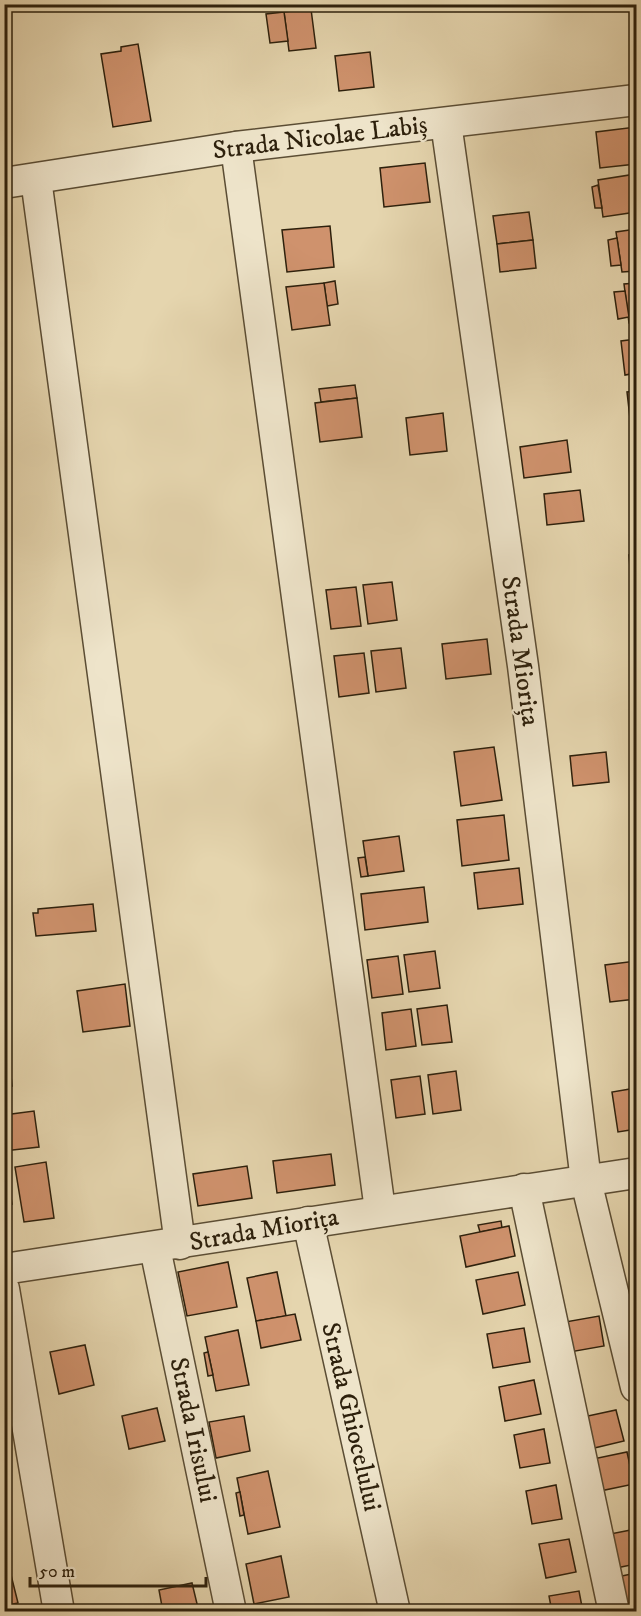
<svg xmlns="http://www.w3.org/2000/svg" width="641" height="1616" font-family="'IM FELL DW Pica',serif">
	<style>
		.building { fill: #cf926d; stroke: #2d200c; stroke-width: 1.5 }
		.lines { fill: none; stroke-linecap: round; stroke-linejoin: round }
		.minor-casing { stroke: #5b4d34; stroke-width: 33 }
		.minor { stroke: #eee4ca; stroke-width: 30 }
		.labels { text-anchor: middle; dominant-baseline: central; stroke-width: 4.5; stroke-linejoin: round; paint-order: stroke }
		.street-label { font-size: 26px; fill: #2d200c; stroke: #eee4ca }
	</style>
	<rect width="100%" height="100%" fill="#e5d5ae"/>
	<filter id="stains"><feTurbulence type="fractalNoise" baseFrequency=".00333" numOctaves="4"/><feColorMatrix values="0 0 0 0 .2 0 0 0 0 .09 0 0 0 0 .02 0 0 0 .5 -.17"/></filter>
	<radialGradient id="worn" r=".72"><stop offset=".6" stop-color="#630" stop-opacity="0"/><stop offset="1" stop-color="#630" stop-opacity=".3"/></radialGradient>
	<g class="building">
		<path d="M311 9 316 48 289 51 284 12Z"/>
		<path d="M284 12 288 41 270 43 266 14Z"/>
		<path d="M138 44 151 121 113 127 101 54 121 51V47Z"/>
		<path d="M370 52 374 87 339 91 335 56Z"/>
		<path d="M636 127V164L600 168 596 132Z"/>
		<path d="M425 163 430 202 384 207 380 168Z"/>
		<path d="M636 174V212L603 217 598 180Z"/>
		<path d="M598 185 602 208H595L592 187Z"/>
		<path d="M529 212 533 240 497 244 493 216Z"/>
		<path d="M330 226 334 267 287 272 282 230Z"/>
		<path d="M636 229V271L622 272 616 232Z"/>
		<path d="M617 238 621 265 611 266 608 240Z"/>
		<path d="M533 240 536 268 500 272 497 244Z"/>
		<path d="M335 281 338 304 327 306 324 283Z"/>
		<path d="M324 283 330 325 292 330 286 287Z"/>
		<path d="M636 283V322L629 323 624 284Z"/>
		<path d="M625 291 629 317 618 319 614 292Z"/>
		<path d="M636 339V373L625 375 621 341Z"/>
		<path d="M355 385 357 398 321 402 319 389Z"/>
		<path d="M636 391V427H631L627 392Z"/>
		<path d="M357 398 362 437 320 442 315 403Z"/>
		<path d="M443 413 447 451 410 455 406 418Z"/>
		<path d="M567 440 571 472 524 478 520 447Z"/>
		<path d="M580 490 584 521 547 525 544 494Z"/>
		<path d="M636 554V579L631 580 629 555Z"/>
		<path d="M392 582 397 620 368 624 363 585Z"/>
		<path d="M356 587 361 626 331 629 326 590Z"/>
		<path d="M487 639 491 674 446 679 442 644Z"/>
		<path d="M401 648 406 688 376 692 371 651Z"/>
		<path d="M364 653 369 693 339 697 334 656Z"/>
		<path d="M494 747 502 800 461 806 454 752Z"/>
		<path d="M606 752 609 782 573 786 570 756Z"/>
		<path d="M504 815 509 860 462 866 457 820Z"/>
		<path d="M399 836 404 871 368 876 363 841Z"/>
		<path d="M365 857 368 876 361 877 358 858Z"/>
		<path d="M519 868 523 904 478 909 474 873Z"/>
		<path d="M424 887 428 922 365 930 361 894Z"/>
		<path d="M93 904 96 931 36 936 33 913H38V909Z"/>
		<path d="M435 951 440 988 409 992 404 955Z"/>
		<path d="M398 956 403 994 372 998 367 960Z"/>
		<path d="M636 961V999L610 1002 605 965Z"/>
		<path d="M125 984 130 1026 83 1032 77 991Z"/>
		<path d="M447 1005 452 1042 422 1045 417 1009Z"/>
		<path d="M411 1009 416 1046 386 1050 382 1013Z"/>
		<path d="M9 1054 12 1086 4 1087V1055Z"/>
		<path d="M456 1071 461 1110 433 1114 428 1075Z"/>
		<path d="M420 1076 425 1114 396 1118 391 1080Z"/>
		<path d="M636 1088V1129L618 1132 612 1092Z"/>
		<path d="M34 1111 39 1147 4 1151V1115Z"/>
		<path d="M331 1154 335 1185 277 1193 273 1161Z"/>
		<path d="M46 1162 54 1218 24 1222 15 1167Z"/>
		<path d="M247 1166 252 1198 198 1206 193 1174Z"/>
		<path d="M4 1169H7L12 1204 4 1205Z"/>
		<path d="M636 1190V1221L631 1191Z"/>
		<path d="M501 1221 502 1228 480 1232 478 1225Z"/>
		<path d="M509 1226 515 1256 466 1267 460 1236Z"/>
		<path d="M228 1262 237 1307 187 1316 178 1272Z"/>
		<path d="M277 1272 286 1316 256 1321 247 1278Z"/>
		<path d="M518 1272 525 1305 483 1314 476 1280Z"/>
		<path d="M295 1314 301 1340 261 1348 256 1321Z"/>
		<path d="M599 1316 604 1346 570 1352 565 1322Z"/>
		<path d="M524 1328 530 1362 493 1368 487 1334Z"/>
		<path d="M238 1330 249 1385 216 1391 205 1337Z"/>
		<path d="M85 1345 94 1385 59 1394 50 1352Z"/>
		<path d="M208 1352 213 1375 208 1376 204 1353Z"/>
		<path d="M534 1380 541 1414 505 1421 499 1387Z"/>
		<path d="M157 1408 165 1441 129 1449 122 1416Z"/>
		<path d="M616 1410 624 1441 590 1449 583 1417Z"/>
		<path d="M244 1416 250 1451 216 1458 209 1422Z"/>
		<path d="M544 1429 550 1463 520 1468 514 1435Z"/>
		<path d="M627 1452 634 1484 600 1491 593 1459Z"/>
		<path d="M268 1471 280 1527 248 1534 237 1478Z"/>
		<path d="M556 1485 562 1519 532 1524 526 1491Z"/>
		<path d="M240 1492 244 1515 240 1516 236 1493Z"/>
		<path d="M636 1529V1564L616 1568 610 1534Z"/>
		<path d="M569 1539 576 1572 546 1578 539 1544Z"/>
		<path d="M281 1556 289 1597 254 1604 246 1564Z"/>
		<path d="M10 1571 18 1603 4 1606V1573Z"/>
		<path d="M636 1573V1605L623 1608 617 1577Z"/>
		<path d="M192 1583 199 1612H163L159 1590Z"/>
		<path d="M579 1591 583 1612H552L549 1596Z"/>
	</g>
	<g class="lines">
		<defs>
			<g id="minor">
				<path d="M446 123 523 666 586 1181 636 1387"/>
				<path d="M236 147 380 1210"/>
				<path d="M36 179 180 1244"/>
				<path d="M4 183 236 147 636 100"/>
				<path d="M524 1189 614 1612"/>
				<path d="M308 1222 395 1612"/>
				<path d="M155 1248 231 1612"/>
				<path d="M4 1269 636 1173"/>
				<path d="M4 1289 59 1612"/>
			</g>
		</defs>
		<use href="#minor" class="minor-casing"/>
		<use href="#minor" class="minor"/>
	</g>
	<g class="labels">
		<g class="street-label">
			<text transform="translate(320 138) rotate(-7)">Strada Nicolae Labiș</text>
			<text transform="translate(520 651) rotate(82)">Strada Miorița</text>
			<text transform="translate(264 1230) rotate(-10)">Strada Miorița</text>
			<text transform="translate(351 1417) rotate(77)">Strada Ghiocelului</text>
			<text transform="translate(193 1430) rotate(78)">Strada Irisului</text>
		</g>
	</g>
	<rect width="641" height="1616" fill="none" stroke="#e5d5ae" stroke-width="24"/>
	<rect x="6" y="6" width="629" height="1604" fill="none" stroke="#2d200c" stroke-width="3"/>
	<rect x="12" y="12" width="617" height="1592" fill="none" stroke="#2d200c" stroke-width="1.5"/>
	<path d="M30 1577v9h176v-9" fill="none" stroke="#2d200c" stroke-width="3"/>
	<text x="39" y="1577" font-size="18" fill="#2d200c" stroke="#eee4ca" stroke-width="4.5" paint-order="stroke">50 m</text>
	<rect width="100%" height="100%" filter="url(#stains)"/>
	<rect width="100%" height="100%" fill="url(#worn)"/>
</svg>
